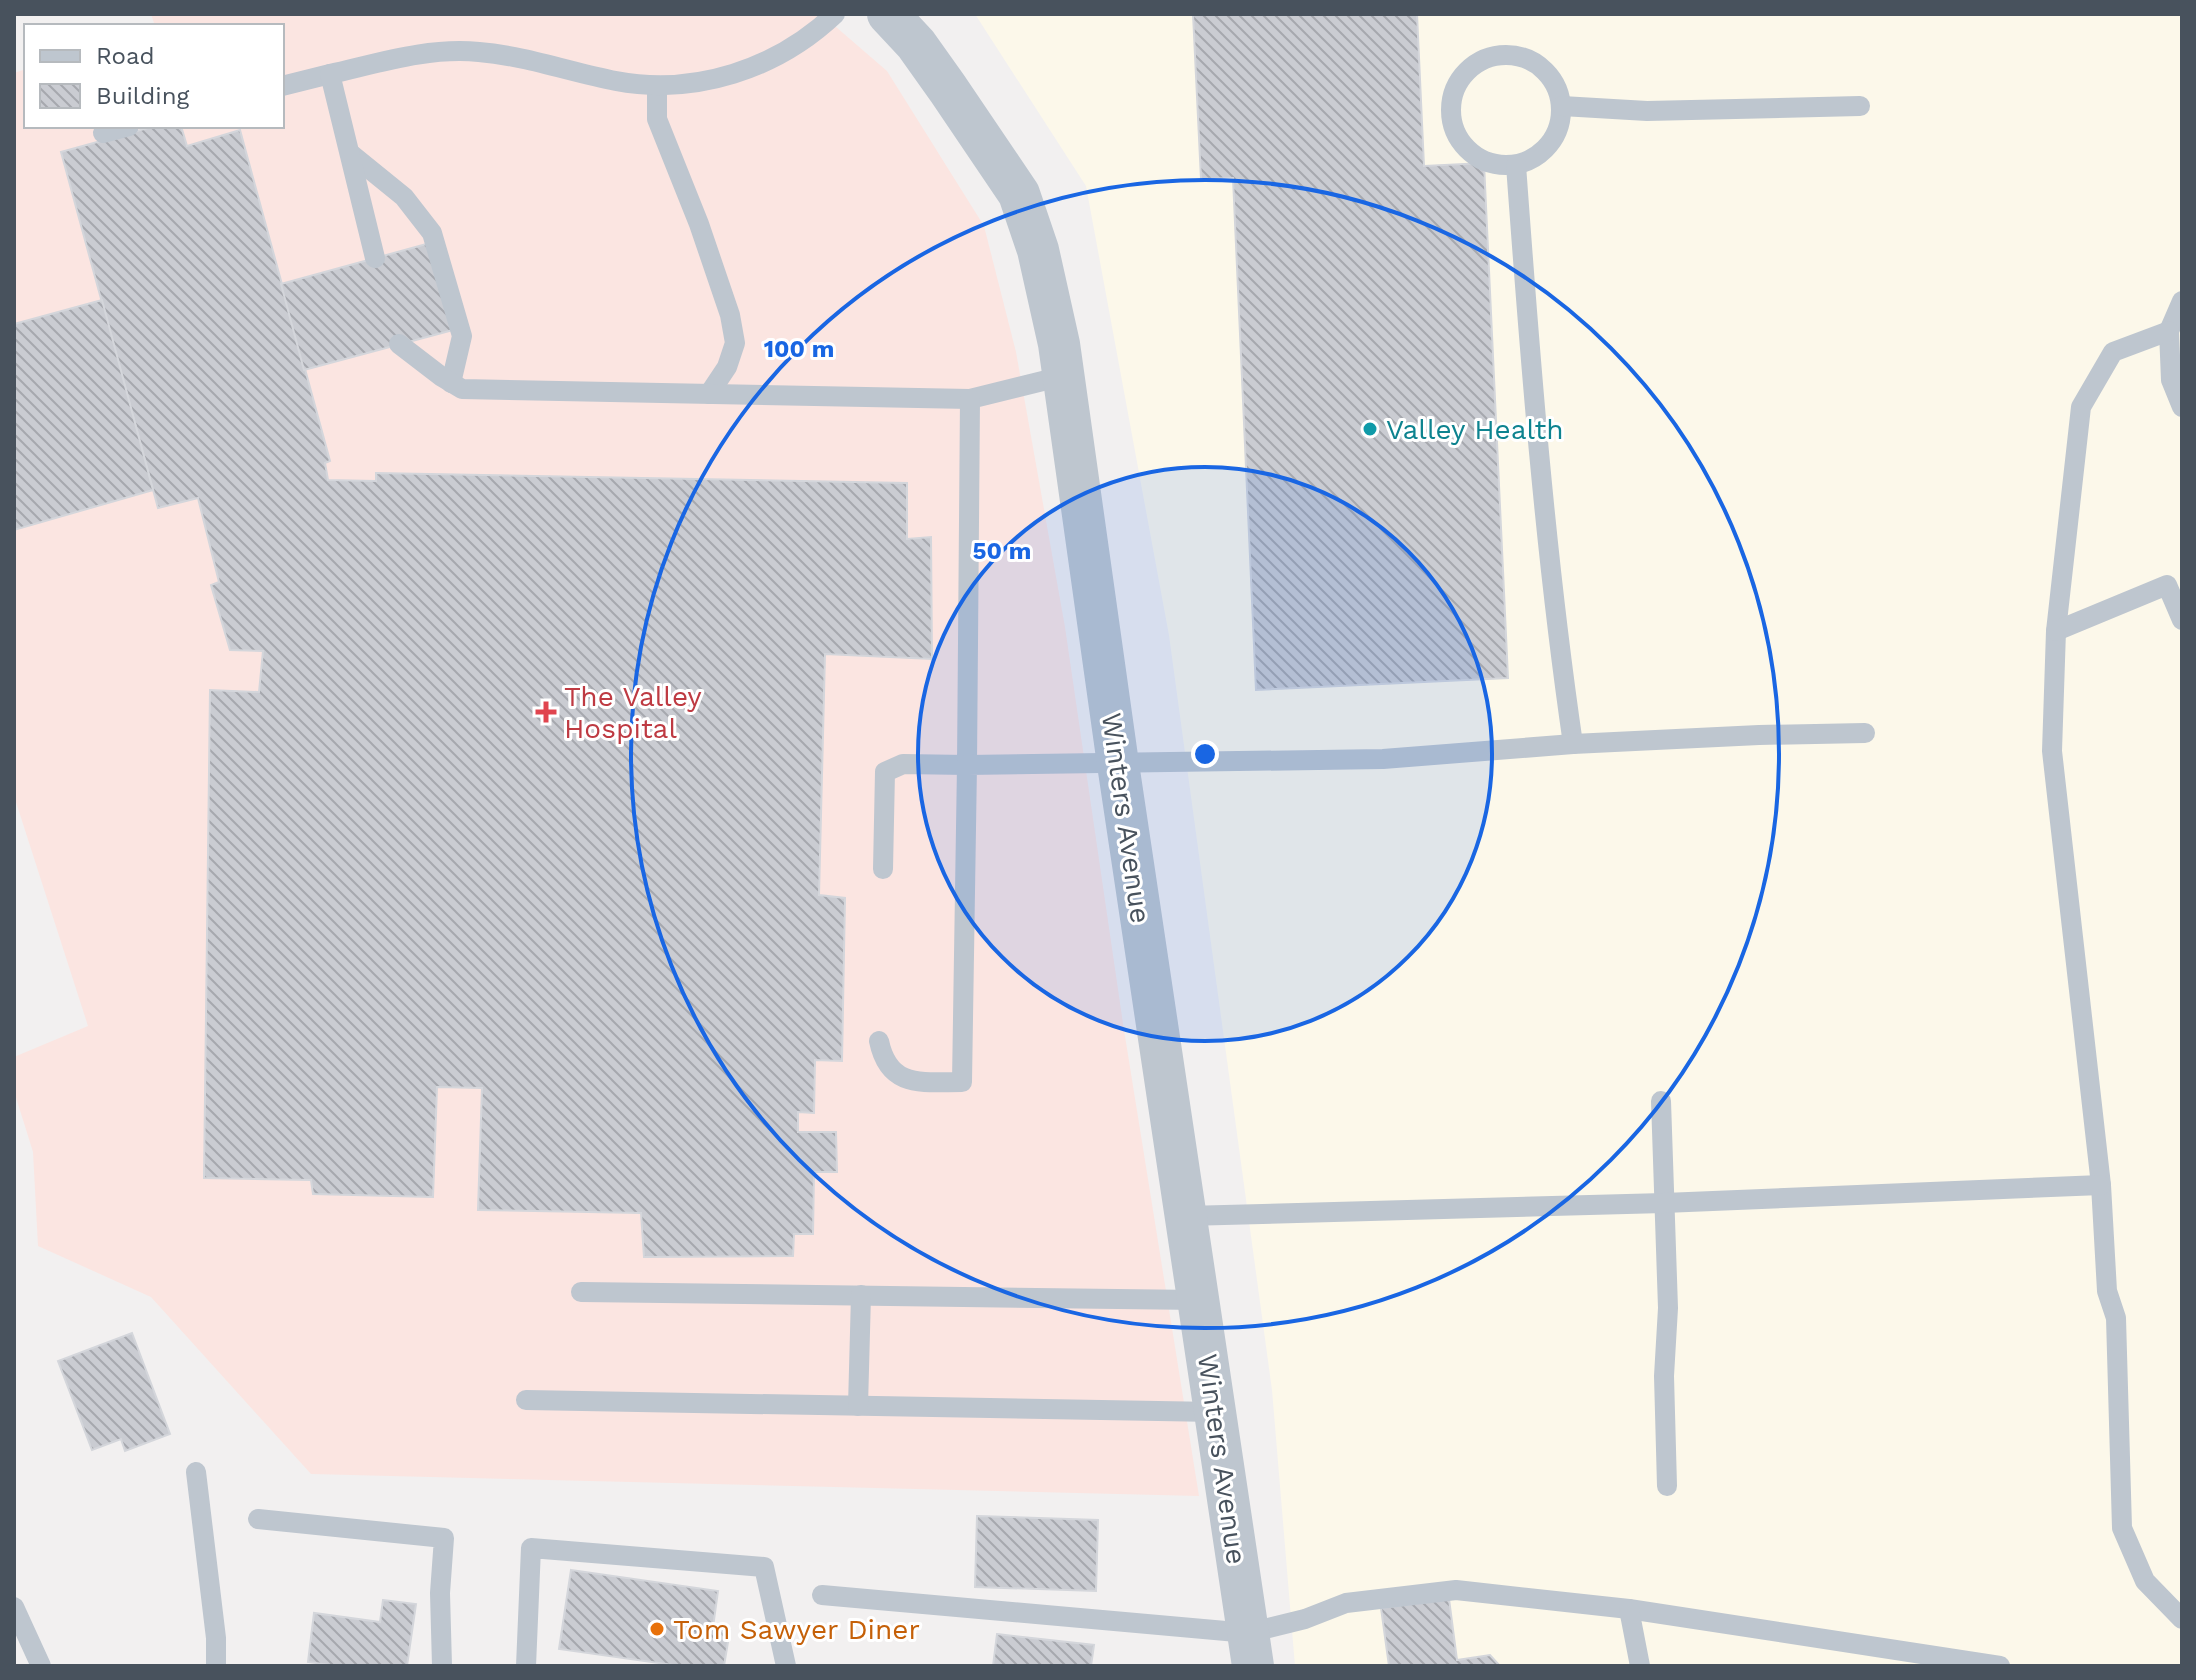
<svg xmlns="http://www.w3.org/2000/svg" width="2196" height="1680" font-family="'Work Sans',sans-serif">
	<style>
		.commercial { fill: #fcf8ea }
		.medical { fill: #fbe5e1 }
		.building { fill: url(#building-back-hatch); stroke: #d4d6db; stroke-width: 2 }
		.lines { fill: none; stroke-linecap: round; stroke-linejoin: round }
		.service { stroke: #bec6cf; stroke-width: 20 }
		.minor { stroke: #bec6cf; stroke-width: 42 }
		.ring { fill: none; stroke: #1966e3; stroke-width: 4 }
		.culture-dot { fill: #0f9aa8; stroke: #fff; stroke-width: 3 }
		.health-dot { fill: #e0444e; stroke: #fff; stroke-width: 3 }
		.food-dot { fill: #e8710a; stroke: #fff; stroke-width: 3 }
		.labels { text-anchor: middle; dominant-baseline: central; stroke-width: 6; stroke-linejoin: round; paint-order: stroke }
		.culture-label { font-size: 28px; fill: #0d838f; stroke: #fff; text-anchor: start }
		.health-label { font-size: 28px; fill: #be3a42; stroke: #fff; text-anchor: start }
		.street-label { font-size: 28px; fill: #48525d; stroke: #fff }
		.food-label { font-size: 28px; fill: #c56008; stroke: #fff; text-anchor: start }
		.centre { fill: #1966e3; stroke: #fff; stroke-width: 4 }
		.ring-label { font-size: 24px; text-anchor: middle; font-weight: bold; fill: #1966e3; stroke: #fff; stroke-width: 6; stroke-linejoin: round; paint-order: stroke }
	</style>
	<defs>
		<pattern id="building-back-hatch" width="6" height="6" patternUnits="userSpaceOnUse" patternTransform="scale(2)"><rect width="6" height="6" fill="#caccd2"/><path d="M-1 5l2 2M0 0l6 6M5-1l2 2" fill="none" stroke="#a6a8ae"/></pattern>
	</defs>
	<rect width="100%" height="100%" fill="#f2f0f0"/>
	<path class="commercial" d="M975 14H2182V1666H1295L1272 1390 1169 635 1086 186Z"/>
	<path class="medical" d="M151 14H821L887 71 984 226 1016 352 1065 627 1124 1030 1199 1496 311 1474 151 1297 38 1246 33 1152 14 1091V1057L88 1026 14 796V73L26 69V126H282V26H155Z"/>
	<g class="building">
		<path d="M1193 14H1417L1424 166 1484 163 1508 678 1256 690 1233 178 1201 179Z"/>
		<path d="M155 126H181L187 146 240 130 330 461 325 463 328 480 376 481V473L907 483V539L931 537 932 659 825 654 819 895 845 898 842 1061 815 1060 814 1113 798 1112V1132H836L837 1172H814L813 1234H794L793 1256 644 1257 641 1213 478 1210 482 1088 437 1087 433 1197 313 1194 311 1180 204 1178 210 690 259 692 263 651 230 650 211 585 219 582 198 498 158 508 61 152Z"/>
		<path d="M430 243 453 330 304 370 281 284Z"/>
		<path d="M102 300 153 490 14 530V324Z"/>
		<path d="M132 1333 170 1434 125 1451 121 1439 92 1450 58 1361Z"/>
		<path d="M977 1516 1098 1520 1096 1591 975 1587Z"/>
		<path d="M571 1570 718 1591 713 1627 730 1630 724 1666H680L559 1649Z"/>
		<path d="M1449 1599 1457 1660 1490 1655 1500 1666H1389L1381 1608Z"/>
		<path d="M383 1600 416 1604 407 1666H337L308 1662 314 1613 380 1622Z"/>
		<path d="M997 1634 1094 1645 1091 1666H993Z"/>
	</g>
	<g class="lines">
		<g class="service">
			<circle cx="1506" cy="110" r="55"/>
			<path d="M282 86 330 74"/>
			<path d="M657 86V119L699 224 730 315 735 343 727 367 709 394"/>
			<path d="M1562 106 1647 111 1860 106"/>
			<path d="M103 133 129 126"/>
			<path d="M351 154 404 197 432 233 462 336 451 383"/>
			<path d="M1516 165C1530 358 1545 552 1573 744"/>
			<path d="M375 258 330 74C379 63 428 47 479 52 526 56 570 72 616 81 695 96 777 69 835 14"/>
			<path d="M2182 301 2169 331 2171 380 2182 407"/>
			<path d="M2169 331 2113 352 2081 407 2056 631 2052 751 2101 1185 2107 1291 2116 1318 2122 1528 2145 1581 2182 1619"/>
			<path d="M399 344 442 377 462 389 970 399 1063 376"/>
			<path d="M2056 631 2167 585 2182 620"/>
			<path d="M883 869 885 772 903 764 967 765 970 399"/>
			<path d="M879 1041C889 1089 922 1082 962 1082L967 765 1383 759 1573 744 1759 735 1865 733"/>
			<path d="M1661 1101 1668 1308 1664 1376 1667 1486"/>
			<path d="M1186 1216 1664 1203 2101 1185"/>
			<path d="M581 1292 1199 1300"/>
			<path d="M526 1400 1215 1412"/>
			<path d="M858 1406 861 1295"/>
			<path d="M196 1472 216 1638V1666"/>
			<path d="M258 1519 444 1538 440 1593 442 1666"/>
			<path d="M822 1595 1248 1633 1305 1619 1346 1603 1456 1590 1629 1609 2000 1666"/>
			<path d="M14 1607 41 1666"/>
			<path d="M1629 1609 1640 1666"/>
			<path d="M526 1666 531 1548 764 1567 786 1666"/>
		</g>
		<path class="minor" d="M888 14 916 44 948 89 1019 194 1038 250 1059 344 1118 764 1253 1666"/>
	</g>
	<circle cx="1205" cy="754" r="287" fill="#1966e3" fill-opacity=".12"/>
	<g class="ring">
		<circle cx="1205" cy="754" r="287"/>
		<circle cx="1205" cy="754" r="574"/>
	</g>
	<circle class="culture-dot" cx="1370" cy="429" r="8"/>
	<path class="health-dot" d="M542 700h8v8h8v8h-8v8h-8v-8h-8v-8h8z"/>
	<circle class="food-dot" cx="657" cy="1629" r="8"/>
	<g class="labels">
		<g class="culture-label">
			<text x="1386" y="429">Valley Health</text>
		</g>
		<g class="health-label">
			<text x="564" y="696">The Valley<tspan x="564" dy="32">Hospital</tspan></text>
		</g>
		<g class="street-label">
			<text transform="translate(1126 818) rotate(82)">Winters Avenue</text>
			<text transform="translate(1222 1459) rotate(82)">Winters Avenue</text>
		</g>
		<g class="food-label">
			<text x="673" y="1629">Tom Sawyer Diner</text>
		</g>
	</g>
	<circle cx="1205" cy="754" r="12" class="centre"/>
	<g class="ring-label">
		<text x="799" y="357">100 m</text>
		<text x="1002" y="559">50 m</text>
	</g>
	<rect width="2196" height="1680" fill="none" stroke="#48525d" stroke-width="32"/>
	<rect x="24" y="24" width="260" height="104" fill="#ffffff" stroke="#b6babe" stroke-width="2"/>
	<rect x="40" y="50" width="40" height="12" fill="#bec6cf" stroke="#b6babe" stroke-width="2"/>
	<text x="96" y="64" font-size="24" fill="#48525d">Road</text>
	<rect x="40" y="84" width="40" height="24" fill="url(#building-back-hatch)" stroke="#b6babe" stroke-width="2"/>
	<text x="96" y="104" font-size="24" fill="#48525d">Building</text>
</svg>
